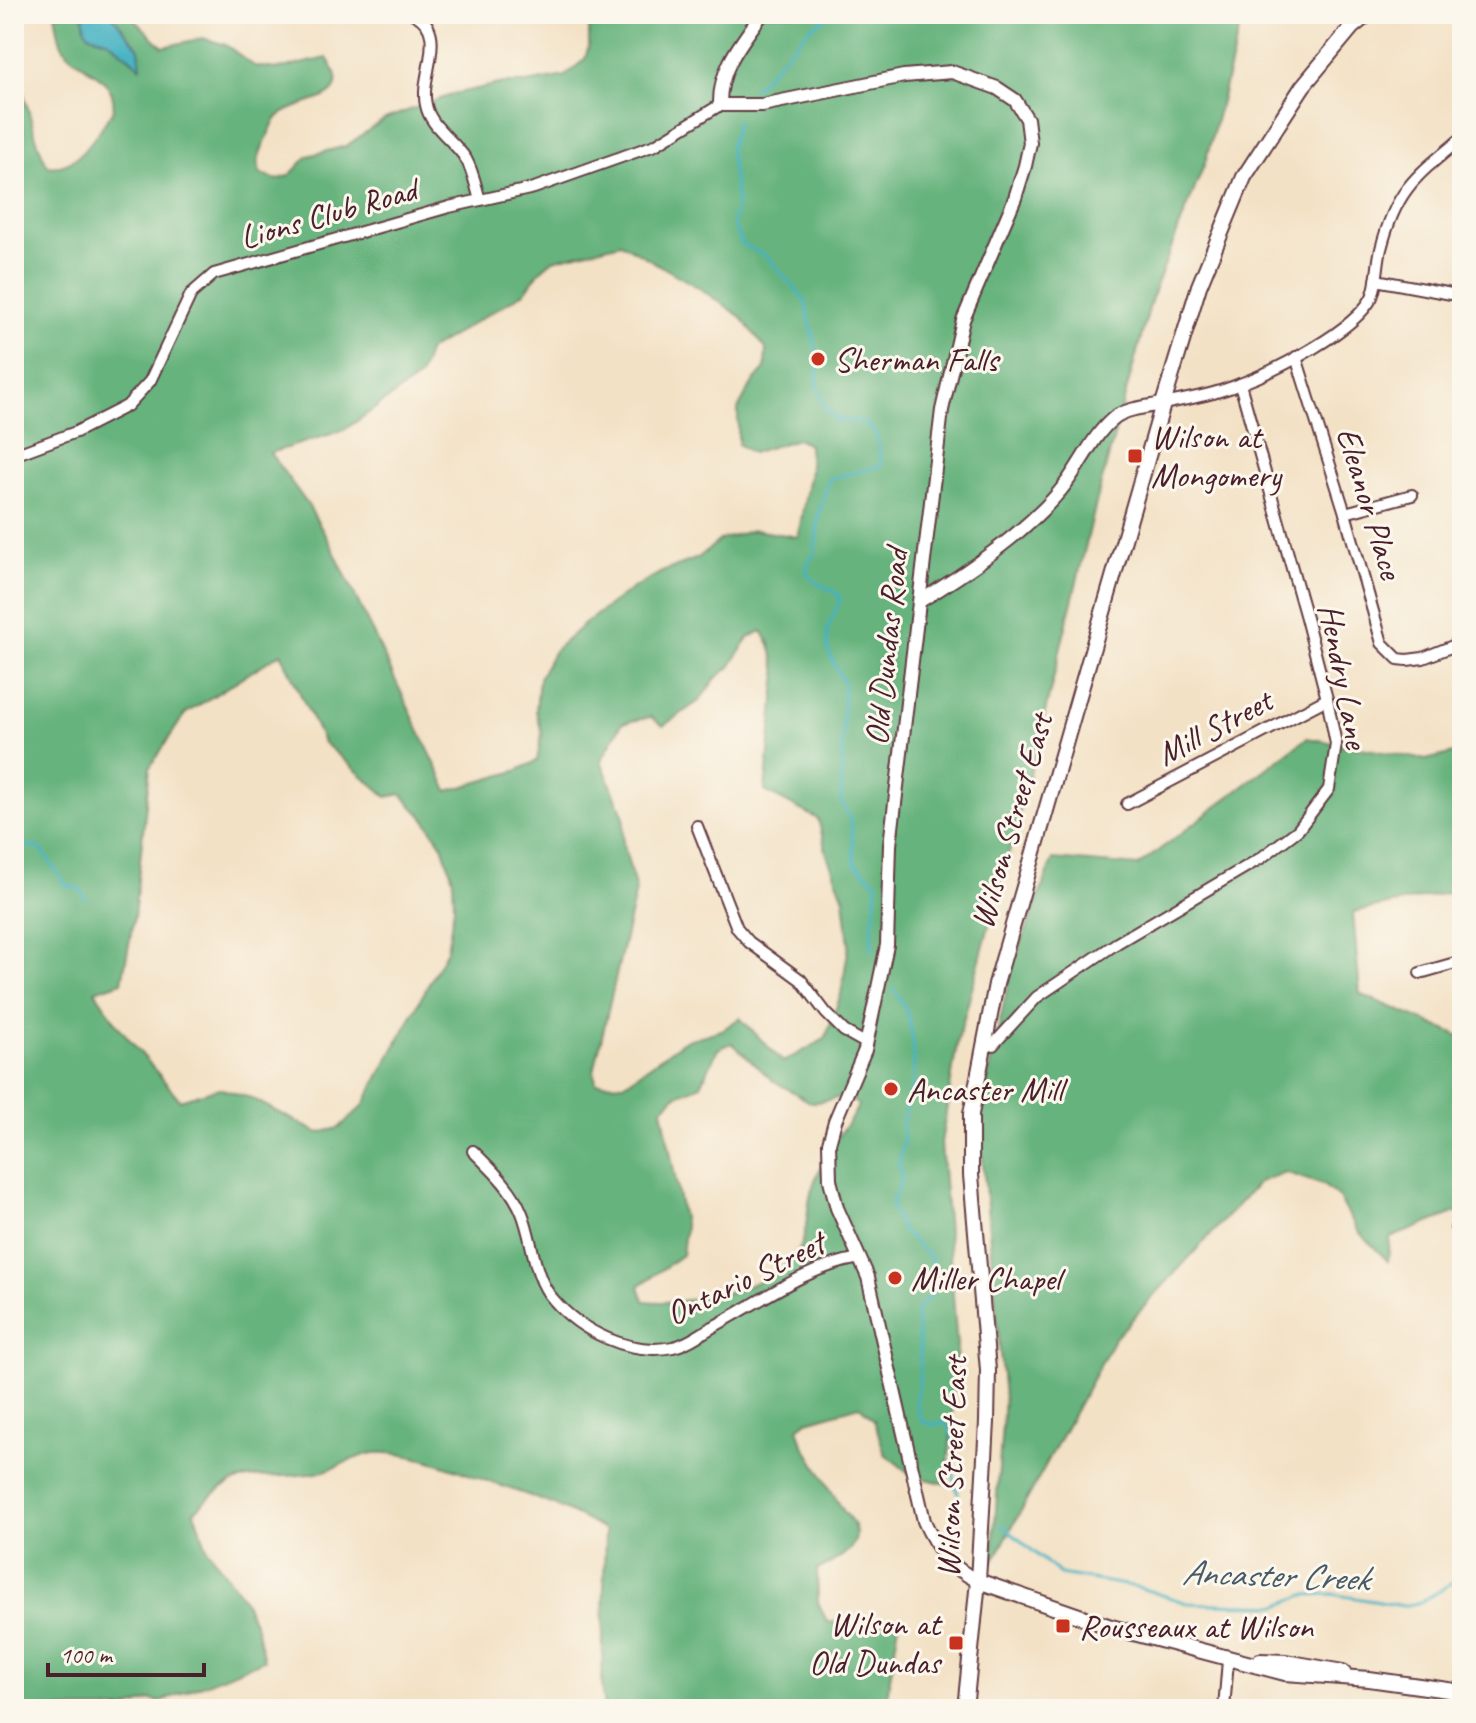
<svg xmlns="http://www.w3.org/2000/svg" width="1476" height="1723" font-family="Caveat,sans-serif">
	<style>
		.forest { fill: #66b37d; stroke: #586954; stroke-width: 2; fill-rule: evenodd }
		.water { fill: #45b2c2; stroke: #486876; stroke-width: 2 }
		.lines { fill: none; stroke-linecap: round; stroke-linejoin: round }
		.stream { stroke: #45b2c2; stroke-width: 3 }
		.minor-casing { stroke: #633c42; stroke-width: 14 }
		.tertiary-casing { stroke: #633c42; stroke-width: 16 }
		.secondary-casing { stroke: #633c42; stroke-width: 18 }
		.minor { stroke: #fff; stroke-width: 10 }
		.tertiary { stroke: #fff; stroke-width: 12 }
		.secondary { stroke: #fff; stroke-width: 14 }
		.poi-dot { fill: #c8321e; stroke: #fbf7ec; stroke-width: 3 }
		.labels { text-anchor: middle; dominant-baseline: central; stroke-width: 6; stroke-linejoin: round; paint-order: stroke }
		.street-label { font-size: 34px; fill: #4a1f2b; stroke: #fbf7ec }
		.poi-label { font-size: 34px; fill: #4a1f2b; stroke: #fbf7ec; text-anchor: start }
		.water-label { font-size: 36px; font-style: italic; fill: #485a67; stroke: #fbf7ec }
	</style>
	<rect width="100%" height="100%" fill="#fbf7ec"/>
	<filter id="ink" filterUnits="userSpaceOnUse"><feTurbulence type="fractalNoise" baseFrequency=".0125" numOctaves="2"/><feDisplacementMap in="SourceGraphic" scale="16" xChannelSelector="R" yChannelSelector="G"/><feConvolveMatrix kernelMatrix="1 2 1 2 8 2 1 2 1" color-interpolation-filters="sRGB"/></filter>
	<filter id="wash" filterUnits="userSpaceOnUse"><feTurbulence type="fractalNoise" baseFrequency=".006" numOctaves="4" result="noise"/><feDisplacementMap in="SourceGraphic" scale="32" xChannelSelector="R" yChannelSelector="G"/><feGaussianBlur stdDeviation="1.8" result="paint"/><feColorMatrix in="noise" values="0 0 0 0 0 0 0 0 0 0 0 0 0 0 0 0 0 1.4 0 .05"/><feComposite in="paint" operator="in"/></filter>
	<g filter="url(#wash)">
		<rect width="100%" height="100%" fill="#f3e1c5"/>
		<g class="forest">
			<path d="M55 14H83L85 29 90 35 109 41 140 67 139 49 111 14H129L163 47 203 38 226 45 254 66 277 69 327 58C359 104 302 97 279 116 273 121 270 131 267 138 260 152 256 159 260 174L277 180 290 175 308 156 346 146 385 119 454 94 504 83H527L565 76 585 59 589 45V14H1256L1239 30 1206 160 1153 294 1098 495 1029 778 957 1044 941 1143 957 1346 947 1484 913 1476 885 1454 874 1420 860 1406 807 1421 798 1428 803 1444 844 1512C874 1541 841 1559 817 1570L818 1602 827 1622 899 1624 885 1709H604L602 1691 605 1531C569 1508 528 1495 487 1481 454 1469 409 1450 374 1453 355 1455 336 1470 316 1473 257 1483 242 1462 194 1512L208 1550 243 1598 256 1627 264 1660 160 1702 151 1700 124 1709H14V68C29 99 31 135 48 166 78 172 97 132 113 111 119 74 74 69 62 45 58 36 57 23 55 14ZM621 243 699 288 741 317 766 349 765 369 753 382 738 409V444L752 453 797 439 809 445 810 471 798 537 754 530 720 540 698 558 662 572 633 588 588 621 554 651 539 678 536 711 542 732 537 761 516 771 448 791 332 547 308 505 270 453 344 430 419 377 429 350 525 292 540 271 553 260ZM762 631 770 644 777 672 765 791 818 819 827 855 844 898 849 945 841 994 825 1039 783 1062 740 1018 722 1030 684 1041 624 1084 596 1083 594 1071 636 890 623 843 624 817 601 761 622 723 651 717 663 726 699 701 716 678 730 667 749 637ZM281 653 323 742 387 797 401 794 424 818 442 845 453 879 454 907 447 950 363 1106 339 1128 318 1133 251 1098 219 1088 180 1100 119 1027 95 991 122 982 134 917 150 767 185 714ZM732 1043 772 1080 812 1103 847 1096 858 1105C854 1117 849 1121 842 1131 831 1145 819 1169 813 1186 806 1204 809 1228 801 1246 782 1288 684 1307 644 1301L639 1286 682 1255 685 1229 662 1109 675 1096 701 1085 718 1049Z"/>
			<path d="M1307 738 1426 760 1462 751V890L1353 912 1360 994 1462 1037V1210L1390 1238 1388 1261 1358 1231 1339 1198 1323 1185 1285 1172 1259 1182 1114 1339 992 1564 1004 1398 979 1116 1011 971 1053 859 1138 866Z"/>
		</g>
		<path class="water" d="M83 14H111L139 49 141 67 109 41 90 35 85 29Z"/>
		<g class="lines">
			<g class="stream">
				<path d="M754 88 811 27 831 14"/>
				<path d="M737 122 730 149 737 204 733 223 742 244 766 256 805 300 818 359 817 386 824 405 837 421C875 417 878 431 881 465 865 472 846 473 829 479L819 513 815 552 807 565V573C819 589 828 585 839 595V603L827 630 828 650 844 684 841 801 851 821 855 864 877 883C877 907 869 928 872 952"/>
				<path d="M14 820 24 834 21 841 25 845 41 849 66 885 81 890 85 899"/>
				<path d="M894 989 907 1012 913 1039 914 1080 902 1125 904 1139 899 1163 902 1178 891 1205 901 1229 930 1257 933 1268V1293L916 1311C919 1333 921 1356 920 1378 918 1398 911 1401 923 1422L935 1425 942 1422C963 1432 947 1472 958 1493"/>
				<path d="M1002 1525 1060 1574 1137 1587 1187 1603 1278 1606 1304 1595 1332 1594 1403 1606 1422 1602 1462 1576"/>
			</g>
		</g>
	</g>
	<g filter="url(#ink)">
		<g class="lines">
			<defs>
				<g id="minor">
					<path d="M414 14C450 32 419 75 426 105 430 127 454 140 466 159 473 171 476 187 480 200"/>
					<path d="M1376 280 1462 296"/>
					<path d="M1296 357 1345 513 1382 643 1398 659 1407 660 1423 658 1453 646"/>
					<path d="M1163 404C1188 399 1216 394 1240 384 1275 371 1355 331 1372 297 1378 283 1377 264 1381 249 1396 189 1416 176 1462 138"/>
					<path d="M14 455 76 432 127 406 150 381 191 294 214 274 449 207 534 188 655 145 720 105"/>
					<path d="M1345 513 1412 495"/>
					<path d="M1127 804 1327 699"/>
					<path d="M697 826 737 928 749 942 801 980 826 1013 844 1031 867 1044"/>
					<path d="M1420 973 1462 961"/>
					<path d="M983 1047 993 1045 1037 997 1117 943 1261 858 1298 830 1329 789 1336 744 1327 699 1306 618 1240 384"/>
					<path d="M473 1151C492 1170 512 1188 522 1213 533 1240 533 1277 553 1299 580 1331 630 1356 673 1347 686 1345 700 1334 711 1328 760 1302 805 1267 860 1258"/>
					<path d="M1456 1228 1462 1239"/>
					<path d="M1224 1709 1228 1660"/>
					<path d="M1453 1709 1455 1691"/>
				</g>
				<g id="tertiary">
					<path d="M762 14C742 42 719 68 720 105H762L904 76 952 72 997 88 1015 100 1027 119 1030 143 1025 166 1015 198 963 320 942 410 890 845 887 945 865 1050 835 1121 829 1143 830 1180 837 1208 868 1277 924 1521C936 1548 951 1568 978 1581"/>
					<path d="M920 601C965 574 1027 531 1060 491 1079 469 1092 435 1115 417 1128 408 1148 407 1163 404"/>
				</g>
				<g id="secondary">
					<path d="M978 1581 1111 1627 1285 1673 1369 1679 1462 1692"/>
					<path d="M1260 1661 1286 1662 1343 1672"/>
					<path d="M965 1709 978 1581 987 1422 988 1370 971 1175V1114L996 984 1163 404 1199 286 1244 177 1303 86 1352 27 1368 14"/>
				</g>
			</defs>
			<use href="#minor" class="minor-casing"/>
			<use href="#tertiary" class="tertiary-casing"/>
			<use href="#secondary" class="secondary-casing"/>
			<use href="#minor" class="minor"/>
			<use href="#tertiary" class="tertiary"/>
			<use href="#secondary" class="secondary"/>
		</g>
	</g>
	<g class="poi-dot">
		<circle cx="818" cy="359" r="8"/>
		<rect x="1127" y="448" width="16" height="16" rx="4"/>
		<circle cx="891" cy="1089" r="8"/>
		<circle cx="895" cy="1278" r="8"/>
		<rect x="1055" y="1618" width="16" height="16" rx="4"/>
		<rect x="948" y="1635" width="16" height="16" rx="4"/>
	</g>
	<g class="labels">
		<g class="street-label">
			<text transform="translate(328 213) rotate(-16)">Lions Club Road</text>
			<text transform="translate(1370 503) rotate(73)">Eleanor Place</text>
			<text transform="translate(886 647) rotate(-84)">Old Dundas Road</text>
			<text transform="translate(1344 676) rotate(79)">Hendry Lane</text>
			<text transform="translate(1214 727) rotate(-28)">Mill Street</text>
			<text transform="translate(1011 821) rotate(-74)">Wilson Street East</text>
			<text transform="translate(745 1278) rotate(-26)">Ontario Street</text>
			<text transform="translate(951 1467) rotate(-88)">Wilson Street East</text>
		</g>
		<g class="poi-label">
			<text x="834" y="359">Sherman Falls</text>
			<text x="1151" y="436">Wilson at<tspan x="1151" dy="39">Mongomery</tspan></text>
			<text x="907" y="1089">Ancaster Mill</text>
			<text x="911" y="1278">Miller Chapel</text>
			<text x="940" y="1623" text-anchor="end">Wilson at<tspan x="940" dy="39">Old Dundas</tspan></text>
			<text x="1079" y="1626">Rousseaux at Wilson</text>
		</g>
		<g class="water-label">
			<text transform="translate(1275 1575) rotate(2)">Ancaster Creek</text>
		</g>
	</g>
	<rect width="1476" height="1723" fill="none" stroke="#fbf7ec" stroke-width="48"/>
	<path d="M48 1663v12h156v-12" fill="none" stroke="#4a1f2b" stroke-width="4"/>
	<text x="60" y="1663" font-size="24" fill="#4a1f2b" stroke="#fbf7ec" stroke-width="6" paint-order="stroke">100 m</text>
</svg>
